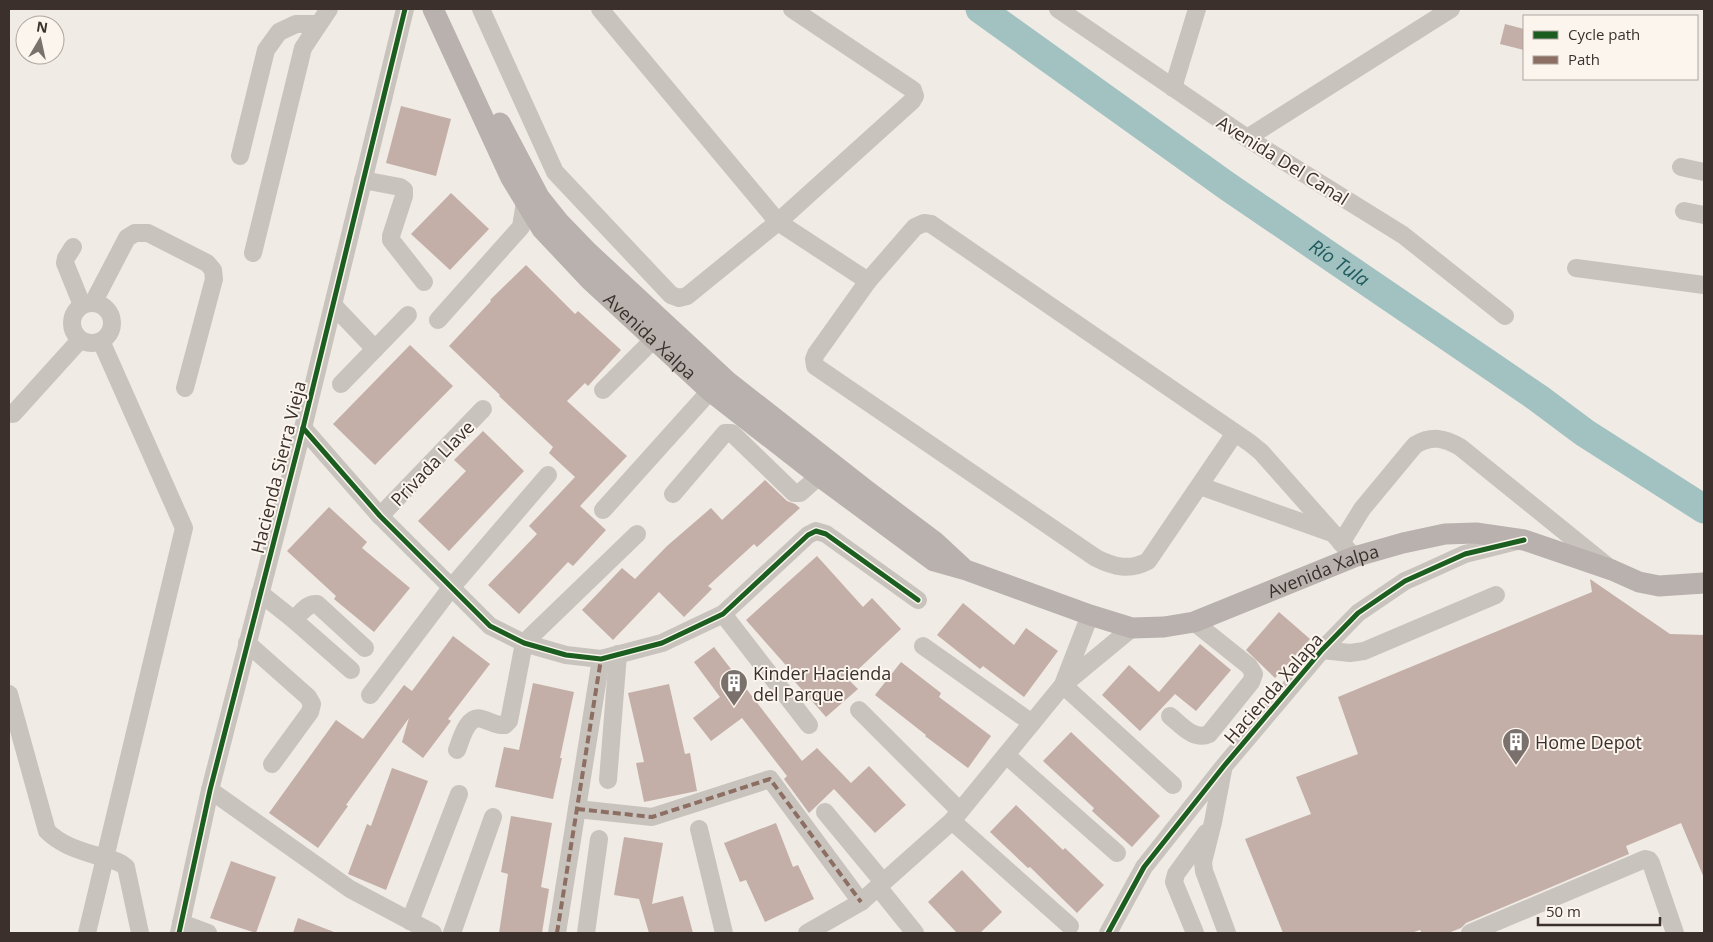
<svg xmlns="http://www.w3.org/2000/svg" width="1713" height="942" font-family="'Open Sans',sans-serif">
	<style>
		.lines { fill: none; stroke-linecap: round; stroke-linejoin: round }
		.river { stroke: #a1c2c1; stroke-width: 29 }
		.building { fill: #c3afa7 }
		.minor { stroke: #c9c3be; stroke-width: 18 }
		.major { stroke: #b8b1ad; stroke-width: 21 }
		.quiet { stroke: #8d6e63; stroke-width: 4; stroke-dasharray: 8 4; stroke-linecap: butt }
		.cycleway-casing { stroke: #fbf5ee; stroke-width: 8 }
		.cycleway { stroke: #1b5e20; stroke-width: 5 }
		.labels { text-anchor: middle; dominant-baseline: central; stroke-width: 4; stroke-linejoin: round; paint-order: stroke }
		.street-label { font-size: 18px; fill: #3b302b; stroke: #fbf5ee }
		.poi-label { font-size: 18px; fill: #3b302b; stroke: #fbf5ee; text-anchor: start }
		.water-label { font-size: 19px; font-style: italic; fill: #1f5a5e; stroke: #fbf5ee }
	</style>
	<rect width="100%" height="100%" fill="#f0ebe5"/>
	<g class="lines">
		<path class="river" id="s1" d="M980 9 1227 186 1538 398 1585 433 1704 509"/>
	</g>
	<g class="building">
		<path d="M1505 24 1524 29V50L1500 44Z"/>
		<path d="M401 106 451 119 436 176 386 163Z"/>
		<path d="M451 193 489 229 450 270 411 234Z"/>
		<path d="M526 265 575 314 578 311 621 350 588 386 585 383 567 401 627 456 580 506 606 530 573 566 568 562 519 614 488 585 537 534 529 526 575 477 549 453 553 447 499 396 500 395 449 346 491 301 490 300Z"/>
		<path d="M410 345 453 386 375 465 333 424Z"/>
		<path d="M483 431 524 471 449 551 418 521 466 471 454 460Z"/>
		<path d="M765 480 787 501 795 504 800 508 757 547 754 544 708 586 712 589 684 617 659 592 613 640 582 610 622 568 635 579 667 546 711 508 722 520Z"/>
		<path d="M329 507 367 542 362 548 410 588 374 632 334 599 336 596 287 551Z"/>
		<path d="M817 556 863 607 872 598 901 629 848 679 858 689 826 717 788 674 791 671 746 620Z"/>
		<path d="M1590 579 1670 634 1704 635V878L1681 823 1626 846 1629 854 1466 923 1461 928 1448 933H1422L1420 930 1411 933H1283L1245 839 1311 814 1296 777 1358 754 1338 697 1592 592Z"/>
		<path d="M963 603 1014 645 1026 628 1058 651 1024 697 983 666 980 669 937 635Z"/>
		<path d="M1279 612 1310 639 1275 678 1246 650Z"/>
		<path d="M453 636 490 664 448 719 451 721 423 758 402 742 409 718 346 805 348 806 318 848 269 813 336 720 363 739 404 685 412 691Z"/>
		<path d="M1200 644 1231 670 1196 711 1175 694 1140 731 1102 695 1129 665 1159 692Z"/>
		<path d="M714 647 802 761 817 748 851 783 869 766 906 805 875 833 834 789 809 813 784 779 787 776 742 718 711 741 693 718 720 697 694 662Z"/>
		<path d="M901 662 941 693 939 697 991 736 968 768 925 736 926 735 875 695Z"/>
		<path d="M533 683 574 692 560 758H562L553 799 495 787 504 747 519 750Z"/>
		<path d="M669 684 685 754 690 753 697 791 644 802 636 763 644 762 628 693Z"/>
		<path d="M1071 732 1160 816 1132 847 1092 811 1094 808 1043 761Z"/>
		<path d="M392 768 428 781 386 890 348 874 367 824 371 826Z"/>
		<path d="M1016 805 1063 850 1065 848 1104 885 1077 913 1030 867 1028 868 990 832Z"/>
		<path d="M511 816 552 823 541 887 549 889 542 933H499L508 874 501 872Z"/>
		<path d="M776 823 793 867 798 865 814 899 765 922 746 880 740 882 724 843Z"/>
		<path d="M624 837 663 843 652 904 683 896 693 933H649L639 899 614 895Z"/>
		<path d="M231 861 276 877 256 933 210 918Z"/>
		<path d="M962 870 1002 912 980 933H957L928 902Z"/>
		<path d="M298 918 334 932V933H293Z"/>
	</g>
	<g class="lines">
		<g class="minor">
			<path d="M481 9 555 172 671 295 679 298 687 296 778 222 912 101 915 96 913 90 792 9"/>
			<path d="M600 9 778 222 868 281 915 227 924 223 931 224 1250 443 1261 452 1354 557"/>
			<path d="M1058 9 1247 138 1403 235 1505 316"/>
			<path d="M1173 88 1197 9"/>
			<path d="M1247 138 1451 9"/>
			<path d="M240 156 266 50 279 32 296 24H318"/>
			<path d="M1681 167 1704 172"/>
			<path d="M363 180 400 187 404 190V196L391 236V240L424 282"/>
			<path d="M1684 211 1704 215"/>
			<path d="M73 247 66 258 65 263 82 305"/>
			<path d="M253 253 303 48 329 9"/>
			<path d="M1576 268 1704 285"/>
			<path d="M868 281 816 354 814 359 815 366 1096 558C1114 567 1130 571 1148 561L1235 433"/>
			<circle cx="92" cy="323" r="20"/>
			<path d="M93 303 127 238 135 233H148L207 263 213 270 214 279 185 388"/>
			<path d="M333 305 375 349"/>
			<path d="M438 320 521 227 525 202 532 199"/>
			<path d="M341 384 408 315"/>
			<path d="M603 390 663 330"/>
			<path d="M13 414 80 340"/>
			<path d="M303 428 380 516 490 626 524 643 566 655 601 659 662 643 723 614 808 535 816 531 826 534 918 600"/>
			<path d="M1200 486 1329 532"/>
			<path d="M673 494 725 433H732L794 493H800L819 476"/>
			<path d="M603 510 710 391"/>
			<path d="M380 516 483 409"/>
			<path d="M1341 543 1362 509 1415 445C1432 435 1444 438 1460 447L1606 565"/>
			<path d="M260 593 294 620"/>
			<path d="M723 614 809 725"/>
			<path d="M247 643 308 697 312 704 310 712 272 764"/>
			<path d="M923 646 1032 723"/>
			<path d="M1322 650 1350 653 1364 651 1496 595"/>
			<path d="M351 670 294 620C301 613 307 603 317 604L365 648"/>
			<path d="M1064 682 1090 615"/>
			<path d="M1063 685 1173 785"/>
			<path d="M9 694 47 831C63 847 83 851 104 858 112 860 120 861 126 867L140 933"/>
			<path d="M370 695 451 588 548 475"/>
			<path d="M859 710 960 811"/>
			<path d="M1170 716C1181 725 1194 741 1209 734L1251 682 1254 674 1249 666 1194 622"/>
			<path d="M457 750C461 740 467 714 482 719 490 721 497 726 505 725L509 721 524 643 637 534"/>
			<path d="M1006 755 1117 853"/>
			<path d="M1223 770 1213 822 1203 862 1204 871 1227 933"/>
			<path d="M608 780 618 654"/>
			<path d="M210 790 350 889 433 933"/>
			<path d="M577 809 652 817 770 779 861 902"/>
			<path d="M825 812 883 882"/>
			<path d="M952 821 1070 926"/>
			<path d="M699 829 724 933"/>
			<path d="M878 887 915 933"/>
			<path d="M410 921 459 794"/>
			<path d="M181 923 208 933"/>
			<path d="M87 933 184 528 101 341"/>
			<path d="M179 933 210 790 303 428 405 9"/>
			<path d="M452 933 493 817"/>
			<path d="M557 933 601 659"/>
			<path d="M586 933 599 839"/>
			<path d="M807 933 861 902 952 821 1063 685 1132 628"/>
			<path d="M1108 933 1144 867 1224 766 1322 650 1358 613 1405 581 1421 574 1465 554 1517 541"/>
			<path d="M1195 933 1174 882 1176 874 1206 833"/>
			<path d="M1470 933 1645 859 1649 860 1651 863 1675 933"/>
		</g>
		<g class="major">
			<path id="s2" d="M433 9 511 178 542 229 590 280 710 391 819 476 934 561 966 570 1090 615 1132 628 1164 627 1194 622 1354 557 1403 543 1445 534 1476 533 1524 540 1612 570 1639 582 1659 586 1704 583"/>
			<path d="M500 123 539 197 559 222 588 252 727 381 866 490 935 542 962 567"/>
		</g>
		<g class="quiet">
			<path d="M577 809 652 817 770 779 861 902"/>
			<path d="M557 933 601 659"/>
		</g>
		<defs>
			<g id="cycleway">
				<path d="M303 428 380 516 490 626 524 643 566 655 601 659 662 643 723 614 808 535 816 531 826 534 918 600"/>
				<path d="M179 933 210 790 303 428 405 9"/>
				<path d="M1108 933 1144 867 1224 766 1322 650 1358 613 1405 581 1465 554 1524 540"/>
			</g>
		</defs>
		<use href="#cycleway" class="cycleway-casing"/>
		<use href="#cycleway" class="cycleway"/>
	</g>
	<defs>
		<symbol id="building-pin" viewBox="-11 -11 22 30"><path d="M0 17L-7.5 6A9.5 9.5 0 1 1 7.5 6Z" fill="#7a716c" stroke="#fbf5ee"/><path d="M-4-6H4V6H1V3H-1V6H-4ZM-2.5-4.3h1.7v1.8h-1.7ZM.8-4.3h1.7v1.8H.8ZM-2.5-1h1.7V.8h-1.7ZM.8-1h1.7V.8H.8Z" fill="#fff"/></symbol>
	</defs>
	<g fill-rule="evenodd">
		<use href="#building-pin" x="718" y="667" width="32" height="43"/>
		<use href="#building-pin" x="1500" y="726" width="32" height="43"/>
	</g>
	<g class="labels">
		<g class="street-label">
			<text transform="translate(1283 160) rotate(32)">Avenida Del Canal</text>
			<text stroke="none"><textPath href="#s2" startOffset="398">Avenida Xalpa</textPath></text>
			<text transform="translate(432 463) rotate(-46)">Privada Llave</text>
			<text transform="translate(278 467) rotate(-76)">Hacienda Sierra Vieja</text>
			<text stroke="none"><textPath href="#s2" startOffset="1171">Avenida Xalpa</textPath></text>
			<text transform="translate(1273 688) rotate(-49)">Hacienda Xalapa</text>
		</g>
		<g class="poi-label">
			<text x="753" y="673">Kinder Hacienda<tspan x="753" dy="21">del Parque</tspan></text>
			<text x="1535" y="742">Home Depot</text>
		</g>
		<g class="water-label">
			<text stroke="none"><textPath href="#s1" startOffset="440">Río Tula</textPath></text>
		</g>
	</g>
	<rect width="1713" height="942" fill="none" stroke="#3b302b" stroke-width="20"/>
	<rect x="1523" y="15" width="175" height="65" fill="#fbf5ee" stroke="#aea6a0"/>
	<rect x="1533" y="31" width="25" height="8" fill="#1b5e20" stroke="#aea6a0"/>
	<text x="1568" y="40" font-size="15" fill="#3b302b">Cycle path</text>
	<rect x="1533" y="56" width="25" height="8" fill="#8d6e63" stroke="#aea6a0"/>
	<text x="1568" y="65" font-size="15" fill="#3b302b">Path</text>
	<g transform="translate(40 40) rotate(9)"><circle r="24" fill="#fbf5ee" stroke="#aea6a0"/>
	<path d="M0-4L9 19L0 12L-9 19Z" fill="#7a716c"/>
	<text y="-8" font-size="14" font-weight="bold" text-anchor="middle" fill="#3b302b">N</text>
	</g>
	<path d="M1538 917v8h122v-8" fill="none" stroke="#3b302b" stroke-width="2.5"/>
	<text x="1546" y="917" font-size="15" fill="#3b302b" stroke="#fbf5ee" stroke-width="4" paint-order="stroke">50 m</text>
</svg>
